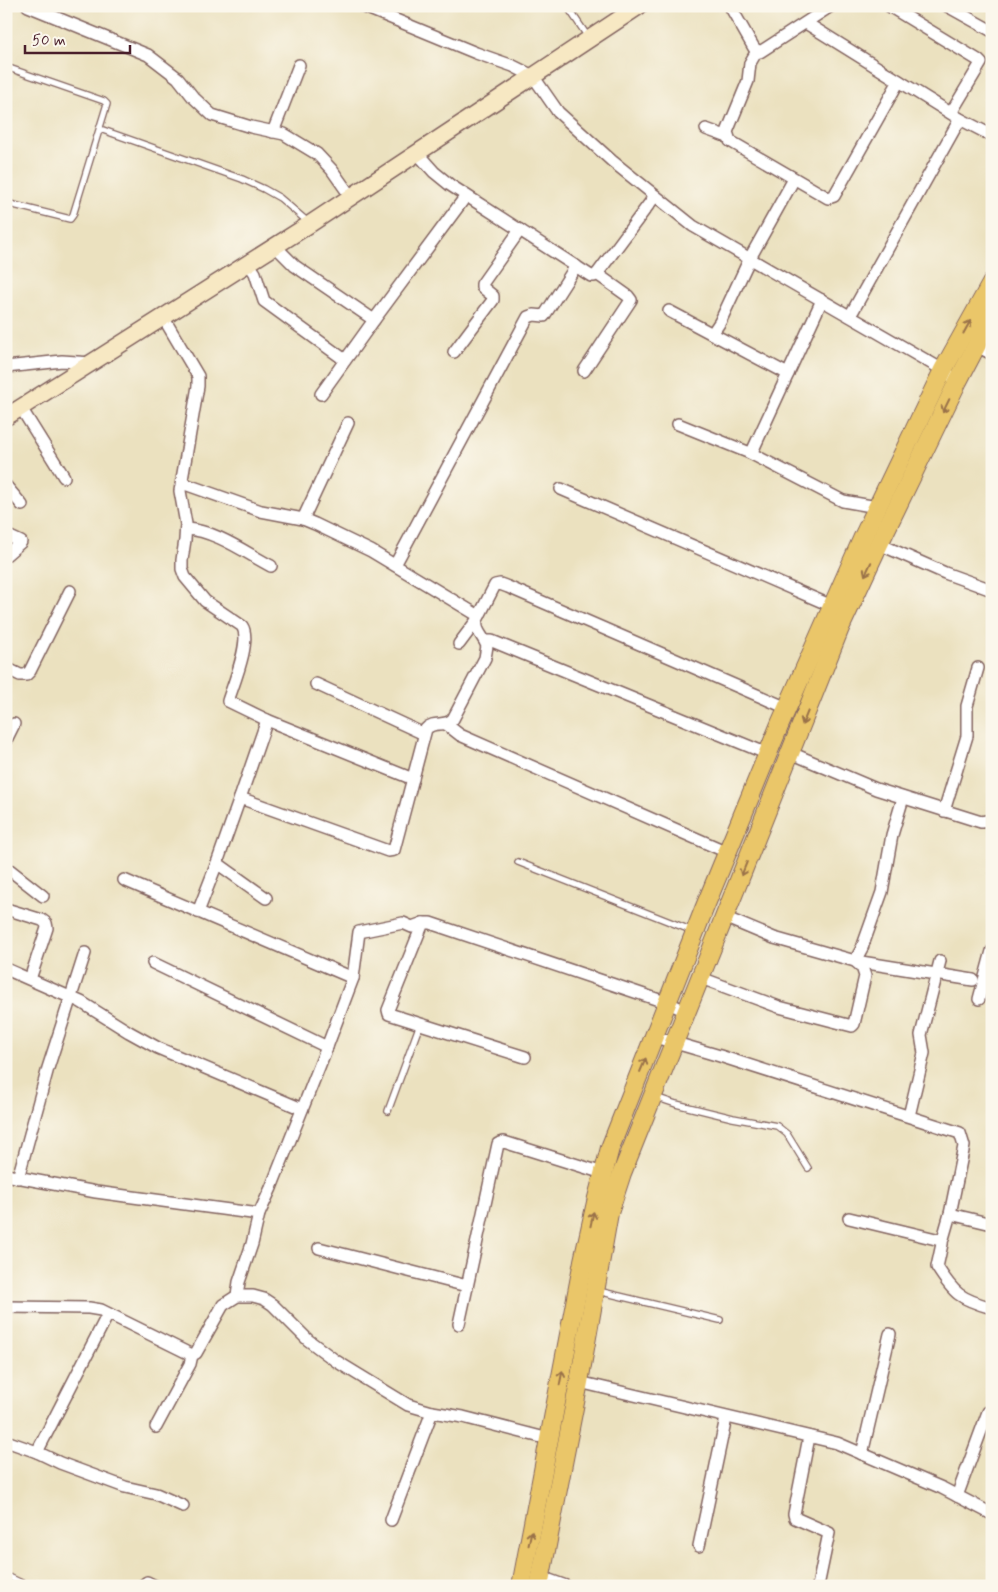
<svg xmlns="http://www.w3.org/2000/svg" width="998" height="1592" font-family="Mynerve,sans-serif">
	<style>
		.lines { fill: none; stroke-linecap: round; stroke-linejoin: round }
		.service-casing { stroke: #82635f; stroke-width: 8 }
		.minor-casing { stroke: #82635f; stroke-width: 14 }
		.secondary-casing { stroke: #82635f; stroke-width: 19 }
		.primary-casing { stroke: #82635f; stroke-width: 20 }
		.service { stroke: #fff; stroke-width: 5.5 }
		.minor { stroke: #fff; stroke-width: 11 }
		.secondary { stroke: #f7e8c3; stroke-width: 16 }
		.primary { stroke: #eac669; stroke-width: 18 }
		.oneway { stroke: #9a724a }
	</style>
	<rect width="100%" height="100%" fill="#fbf7ec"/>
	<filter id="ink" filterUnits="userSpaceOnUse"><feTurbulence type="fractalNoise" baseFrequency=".02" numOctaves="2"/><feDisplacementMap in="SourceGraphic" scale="10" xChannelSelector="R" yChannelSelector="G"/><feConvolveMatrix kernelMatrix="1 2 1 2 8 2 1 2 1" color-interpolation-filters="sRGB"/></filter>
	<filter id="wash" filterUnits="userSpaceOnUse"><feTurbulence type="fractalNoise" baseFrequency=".0096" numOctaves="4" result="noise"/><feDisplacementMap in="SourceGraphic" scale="20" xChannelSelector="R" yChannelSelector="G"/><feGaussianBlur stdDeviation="1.12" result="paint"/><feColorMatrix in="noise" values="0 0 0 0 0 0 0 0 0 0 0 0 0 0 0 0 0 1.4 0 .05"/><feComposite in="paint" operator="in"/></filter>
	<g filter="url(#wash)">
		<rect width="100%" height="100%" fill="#ebe1bf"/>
	</g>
	<g filter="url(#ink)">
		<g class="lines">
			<defs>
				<g id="service">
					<path d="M567 6 588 37"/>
					<path d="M6 67 104 101 107 104 73 215 70 219 6 203"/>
					<path d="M100 129 242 179 264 189 280 198 308 222"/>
					<path d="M518 862 693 931"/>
					<path d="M655 1097 676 1104 733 1118 777 1126 787 1134 808 1168"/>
					<path d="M388 1111 420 1024"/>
					<path d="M598 1291 720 1320"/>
					<path d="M9 1577 28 1586"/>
				</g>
				<g id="minor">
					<path d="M28 6 148 55 178 78 193 97 212 115 251 127 284 134 317 154 332 170 351 197"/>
					<path d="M362 6 476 53 513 66 533 76 558 112 612 161 693 226 943 370 958 381"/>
					<path d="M730 6 754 48 760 52 831 6"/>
					<path d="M889 6 978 60 981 63 951 113"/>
					<path d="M947 6 992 31"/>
					<path d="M806 23 960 119 987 133H992"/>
					<path d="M757 51 750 63 748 81 727 132 730 141 828 198 834 196 899 81"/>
					<path d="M706 129 728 137"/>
					<path d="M273 132 299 65"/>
					<path d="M417 153 434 172 450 185 591 276H594L597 274 655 196"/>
					<path d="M275 246 295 266 374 320"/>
					<path d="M248 263 255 273 264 301 345 360"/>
					<path d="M669 311 788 374"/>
					<path d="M850 316 960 119"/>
					<path d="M163 317 198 376V386L180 491 186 524 185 540 182 560V569L185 577 205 601 242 626C252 640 233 685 228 701L267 720 413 779"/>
					<path d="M712 334 720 322 750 258 794 179"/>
					<path d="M975 345 992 354"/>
					<path d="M454 352 493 300V296L482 287V284L520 230"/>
					<path d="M6 367 62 361 92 363"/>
					<path d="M584 371 631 300 628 296 597 274"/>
					<path d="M321 394 374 320 466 196"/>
					<path d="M21 408 64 477"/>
					<path d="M678 424 750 453 752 452 822 300"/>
					<path d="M750 453 843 501 877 507"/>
					<path d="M182 483 261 511 303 519 315 524 371 551 479 616"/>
					<path d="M6 486 22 505"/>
					<path d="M561 489 832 606"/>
					<path d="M303 519 348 423"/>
					<path d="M186 529C215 530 246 553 271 566"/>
					<path d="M6 535 21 542 6 555"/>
					<path d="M879 544 945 573 992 590"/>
					<path d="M395 565 528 317 534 315 544 316 576 266"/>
					<path d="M485 641H492L768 754"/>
					<path d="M459 644 477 620"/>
					<path d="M6 668 20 675H26L30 671 70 591"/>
					<path d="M316 684 424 734"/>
					<path d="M446 724 460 735 727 852"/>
					<path d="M6 740 14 724"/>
					<path d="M791 753 876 789 981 822 992 820"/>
					<path d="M240 798 267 720"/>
					<path d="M903 798 892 835 882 892 862 948 855 961 973 980"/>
					<path d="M944 811 967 736V706L978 668"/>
					<path d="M217 863 240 798 388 851 394 850 426 729C434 720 445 728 453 719L485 658 487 646C483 635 475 632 477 620L495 585 500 584 508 587 787 708"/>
					<path d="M6 867 43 896"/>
					<path d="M124 880 353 978"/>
					<path d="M6 909 42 920 46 923 47 928 30 979"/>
					<path d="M198 912 217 863 266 898"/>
					<path d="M153 963 327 1047"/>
					<path d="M6 969 81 1002 129 1032 158 1048 302 1109"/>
					<path d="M701 978 779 1007 852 1026 854 1024 865 976 862 967 855 961 774 938 724 917"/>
					<path d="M979 999 992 951"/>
					<path d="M655 1037 720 1056 960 1133 964 1146 950 1214 942 1242"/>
					<path d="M525 1057 389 1014 388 1010 423 923H430L668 1003 686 1011"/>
					<path d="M909 1116 924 1053 921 1035 940 961"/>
					<path d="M6 1175 96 1192 259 1214"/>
					<path d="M18 1178 48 1068 85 953"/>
					<path d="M950 1214 992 1224"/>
					<path d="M849 1218 940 1240 942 1244 937 1267C954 1294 960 1299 992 1308"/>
					<path d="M319 1248 467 1286"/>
					<path d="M237 1296 239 1282 252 1244 259 1214 271 1188 327 1047 353 978 359 932 403 923 412 927 423 923"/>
					<path d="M6 1307 89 1308 101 1310 192 1355 196 1353 223 1305 237 1296H253L264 1299 273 1305 308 1340 336 1361 408 1405 432 1412 463 1417 549 1439"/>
					<path d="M459 1324 498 1144 504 1142 603 1173"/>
					<path d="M579 1382 837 1443 942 1488 992 1514"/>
					<path d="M156 1427 190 1364 192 1355"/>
					<path d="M809 1437 794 1514 795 1518 829 1533 818 1586"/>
					<path d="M6 1441 37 1452 60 1463 125 1487 156 1494 183 1506"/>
					<path d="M37 1452 108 1314"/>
					<path d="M862 1454 890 1334"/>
					<path d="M957 1496 988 1412 992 1410"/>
					<path d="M391 1520 432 1412"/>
					<path d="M699 1546 726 1418"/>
					<path d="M541 1577 566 1586"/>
					<path d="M142 1586 147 1582 155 1586"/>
				</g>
				<path id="secondary" d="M6 417 310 224 639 6"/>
				<g id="primary">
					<path d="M521 1586 583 1261 597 1198 610 1148 704 909 780 724 863 537 943 370 992 282"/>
					<path d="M539 1586 579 1382 609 1213 622 1173 840 628 879 544 958 381 992 316"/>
				</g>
			</defs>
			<use href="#service" class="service-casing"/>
			<use href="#minor" class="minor-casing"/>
			<use href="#secondary" class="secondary-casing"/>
			<use href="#primary" class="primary-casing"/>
			<use href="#service" class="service"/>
			<use href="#minor" class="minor"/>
			<use href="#secondary" class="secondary"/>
			<use href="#primary" class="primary"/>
		</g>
		<defs><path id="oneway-shaft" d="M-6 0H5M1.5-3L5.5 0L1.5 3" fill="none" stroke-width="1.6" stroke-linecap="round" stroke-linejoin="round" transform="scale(1.25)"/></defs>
		<g class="oneway">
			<use href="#oneway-shaft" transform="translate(967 327) rotate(-61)"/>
			<use href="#oneway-shaft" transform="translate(946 406) rotate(116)"/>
			<use href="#oneway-shaft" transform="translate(868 569) rotate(115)"/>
			<use href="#oneway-shaft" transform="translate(805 718) rotate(112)"/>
			<use href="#oneway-shaft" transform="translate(744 869) rotate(112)"/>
			<use href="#oneway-shaft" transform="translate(643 1065) rotate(-67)"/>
			<use href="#oneway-shaft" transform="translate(592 1219) rotate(-78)"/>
			<use href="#oneway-shaft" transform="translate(561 1378) rotate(-79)"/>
			<use href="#oneway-shaft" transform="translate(530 1538) rotate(-79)"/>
		</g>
	</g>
	<rect width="998" height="1592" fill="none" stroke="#fbf7ec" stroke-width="25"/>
	<path d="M25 45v8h105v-8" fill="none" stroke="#4a1f2b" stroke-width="2.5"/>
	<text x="32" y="45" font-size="15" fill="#4a1f2b" stroke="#fbf7ec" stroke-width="4" paint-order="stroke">50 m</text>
</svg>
